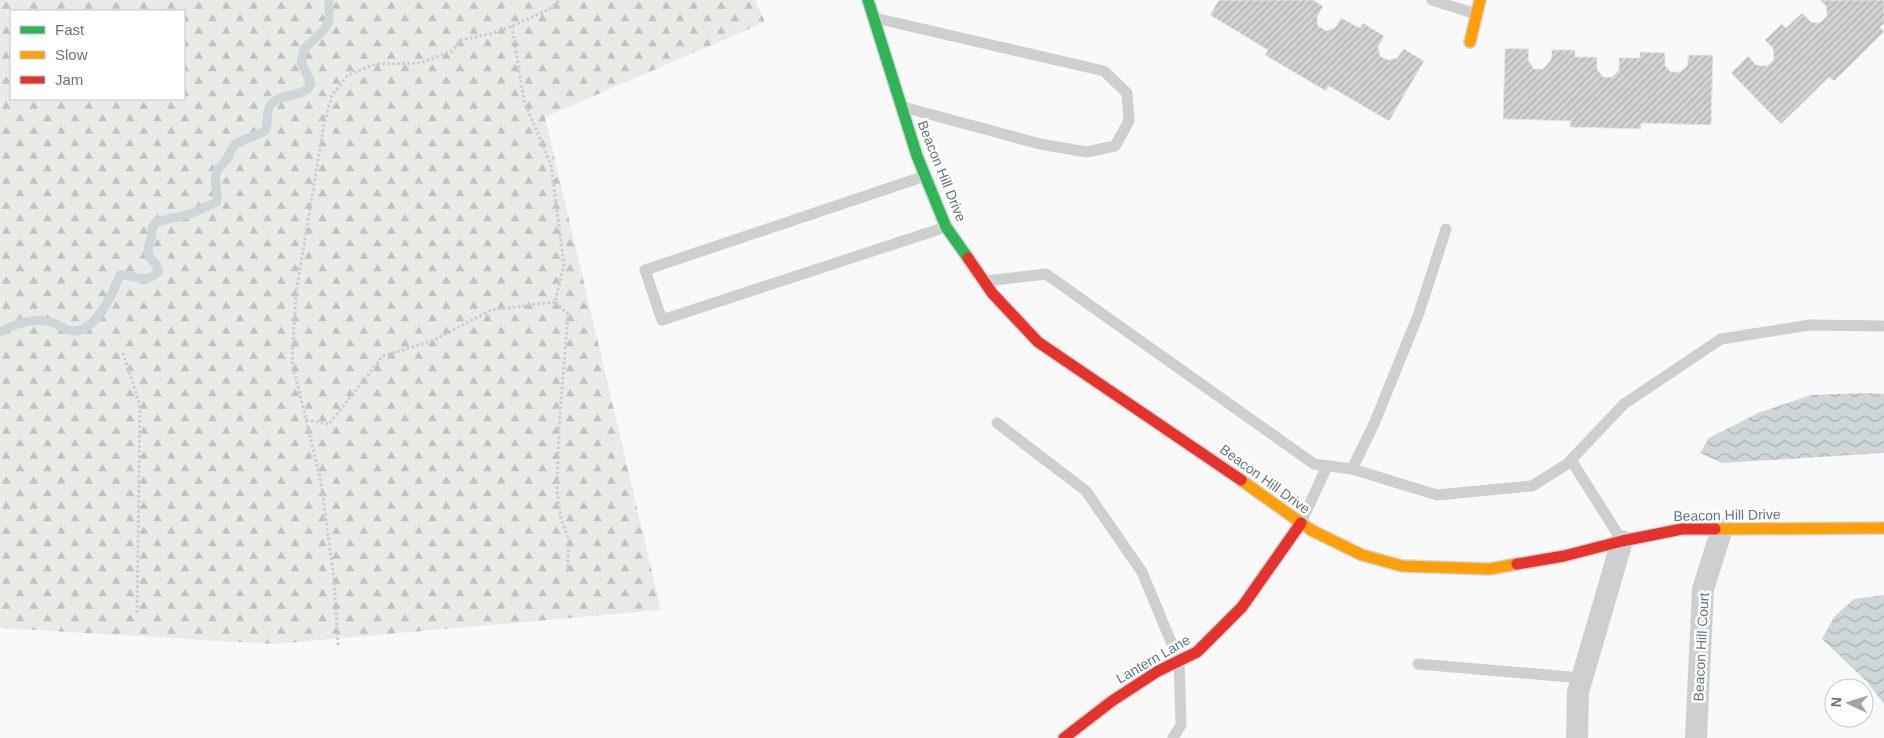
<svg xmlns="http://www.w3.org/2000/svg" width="1884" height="738" font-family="Helvetica,sans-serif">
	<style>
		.forest { fill: url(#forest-firs); fill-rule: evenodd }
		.water { fill: url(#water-waves) }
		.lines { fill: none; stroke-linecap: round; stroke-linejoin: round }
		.stream { stroke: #ced6d9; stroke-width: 9 }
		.building { fill: url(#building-hatch); stroke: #e8e8e8 }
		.fast-casing { stroke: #d5d6d7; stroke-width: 14 }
		.slow-casing { stroke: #d5d6d7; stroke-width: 14 }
		.jam-casing { stroke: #d5d6d7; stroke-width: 14 }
		.path { stroke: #cbcccd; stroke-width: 3; stroke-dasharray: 2.5 2.5; stroke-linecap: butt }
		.lane { stroke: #cecfd0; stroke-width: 11 }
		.street { stroke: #cecfd0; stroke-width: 22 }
		.fast { stroke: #30b455; stroke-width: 11 }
		.slow { stroke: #ff9f0a; stroke-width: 11 }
		.jam { stroke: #e5322d; stroke-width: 11 }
		.labels { text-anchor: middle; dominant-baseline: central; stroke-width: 5; stroke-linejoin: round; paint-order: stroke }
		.street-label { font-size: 14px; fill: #657683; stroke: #fff }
	</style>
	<defs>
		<pattern id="forest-firs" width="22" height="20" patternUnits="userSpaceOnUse" patternTransform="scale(1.25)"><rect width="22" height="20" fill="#e8ebe6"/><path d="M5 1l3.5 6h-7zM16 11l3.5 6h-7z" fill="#c0c3c0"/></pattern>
		<pattern id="water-waves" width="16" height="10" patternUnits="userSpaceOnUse" patternTransform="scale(1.25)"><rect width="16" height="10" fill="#ced6d9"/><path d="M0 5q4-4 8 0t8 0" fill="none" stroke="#abb2b5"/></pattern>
		<pattern id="building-hatch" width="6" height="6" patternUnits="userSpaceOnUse" patternTransform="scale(1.25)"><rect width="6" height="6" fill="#d0d2d3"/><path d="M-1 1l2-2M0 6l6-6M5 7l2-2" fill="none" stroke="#acafb1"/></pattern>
	</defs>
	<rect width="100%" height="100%" fill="#f9f9f9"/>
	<path class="forest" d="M0 0H755L765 22 545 117 661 610 275 644 0 628ZM11 11H184V99H11Z"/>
	<g class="water">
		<path d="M1865 393 1884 394V453L1722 463 1700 453 1709 438 1758 413 1811 395Z"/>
		<path d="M1884 595V704L1867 682 1822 639 1834 617 1854 599Z"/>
	</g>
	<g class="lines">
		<path class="stream" d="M0 332C15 324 34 317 51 322 58 324 66 331 73 331 96 332 113 293 120 275 137 274 145 286 159 271 157 263 149 260 148 253 147 245 153 237 152 228L156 222 190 214 217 202C218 192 214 183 216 174 218 166 224 164 228 158 230 155 230 150 233 147 239 139 256 137 265 131 269 122 266 115 269 108 276 93 297 98 307 89 309 88 310 85 311 83L301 62 304 49 324 30 329 20V0"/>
	</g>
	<g class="building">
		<path d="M1219 0H1313L1323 6 1317 17 1318 26 1326 31 1335 28 1341 18 1360 28 1363 23 1384 36 1378 47 1380 56 1388 60 1397 58 1404 49 1424 61 1389 121 1329 86 1326 91 1265 55 1268 50 1210 15Z"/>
		<path d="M1820 0H1884V24L1880 27 1884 32 1834 81 1829 77 1781 124 1731 73 1748 56 1756 65 1767 66 1774 60 1773 48 1765 40 1782 24 1786 28 1802 13 1811 22 1820 23 1827 16 1826 6Z"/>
		<path d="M1505 48 1529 49 1528 60 1534 69H1543L1551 60 1552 50H1575V57H1597V69L1603 77H1612L1619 70V58H1640V52L1665 53V66L1671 72H1680L1687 66 1689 55H1713L1711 125 1641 123V129L1570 127 1571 121 1503 119Z"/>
	</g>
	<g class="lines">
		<defs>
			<path id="fast" d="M868 0 917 156 946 227 968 258"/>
			<g id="slow">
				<path d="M1470 42 1480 0"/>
				<path d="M1241 480 1311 530 1362 555 1402 566 1490 569 1517 564"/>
				<path d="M1715 529 1884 528"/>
			</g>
			<g id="jam">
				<path d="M968 258 992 293 1038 342 1241 480"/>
				<path d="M1517 564 1564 556 1622 541 1682 529H1715"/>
				<path d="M1064 738 1112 701 1158 671 1197 652 1242 607 1301 523"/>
			</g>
		</defs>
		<use href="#fast" class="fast-casing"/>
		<use href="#slow" class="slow-casing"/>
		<use href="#jam" class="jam-casing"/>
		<g class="path">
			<path d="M512 26 524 101 551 165 564 265 555 302 568 314 559 426 557 491 561 519 569 540 567 575"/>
			<path d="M123 353 140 405 137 613"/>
			<path d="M306 420 329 424 383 356 434 340 491 310 555 302"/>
			<path d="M338 645 334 580 321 482 292 362 296 293 324 124 332 95 348 75 376 64 420 63 452 51 461 40 490 34 512 26 548 10 560 0"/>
		</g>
		<g class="lane">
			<path d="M1432 0 1476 14"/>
			<path d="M875 18 1104 71 1127 93 1129 121 1115 146 1087 152 1040 144 903 107"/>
			<path d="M925 176 645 270 662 320 946 227"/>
			<path d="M986 281 1046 274 1314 464 1352 469 1437 495 1532 486 1567 464 1624 404 1721 339 1810 325 1884 326"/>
			<path d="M997 423 1086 491 1142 572 1179 661 1181 725 1173 738"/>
			<path d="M1571 460 1622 541"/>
			<path d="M1352 469 1374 424 1419 313 1446 229"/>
			<path d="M1301 523 1327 466"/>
			<path d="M1418 664 1582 678"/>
		</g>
		<g class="street">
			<path d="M1577 738 1578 692 1622 541"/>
			<path d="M1696 738 1703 589 1722 529"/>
		</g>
		<use href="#fast" class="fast"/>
		<use href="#slow" class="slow"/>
		<use href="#jam" class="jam"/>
	</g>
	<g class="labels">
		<g class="street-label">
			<text transform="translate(942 171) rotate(68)">Beacon Hill Drive</text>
			<text transform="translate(1265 479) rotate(36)">Beacon Hill Drive</text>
			<text transform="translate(1727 515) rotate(-1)">Beacon Hill Drive</text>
			<text transform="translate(1701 647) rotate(-87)">Beacon Hill Court</text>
			<text transform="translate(1153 659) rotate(-30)">Lantern Lane</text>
		</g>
	</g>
	<rect x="10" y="10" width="175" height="90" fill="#ffffff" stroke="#c1c8cd"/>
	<rect x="20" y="26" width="25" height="8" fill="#30b455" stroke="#c1c8cd"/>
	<text x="55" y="35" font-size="15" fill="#657683">Fast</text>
	<rect x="20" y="51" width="25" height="8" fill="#ff9f0a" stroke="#c1c8cd"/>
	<text x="55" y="60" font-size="15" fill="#657683">Slow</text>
	<rect x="20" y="76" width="25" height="8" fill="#e5322d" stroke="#c1c8cd"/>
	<text x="55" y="85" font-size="15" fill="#657683">Jam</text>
	<g transform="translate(1849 703) rotate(274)"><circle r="24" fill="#ffffff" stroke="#c1c8cd"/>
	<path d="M0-4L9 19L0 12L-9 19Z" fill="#99a4ac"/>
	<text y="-8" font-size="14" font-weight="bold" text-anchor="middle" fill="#657683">N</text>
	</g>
</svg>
